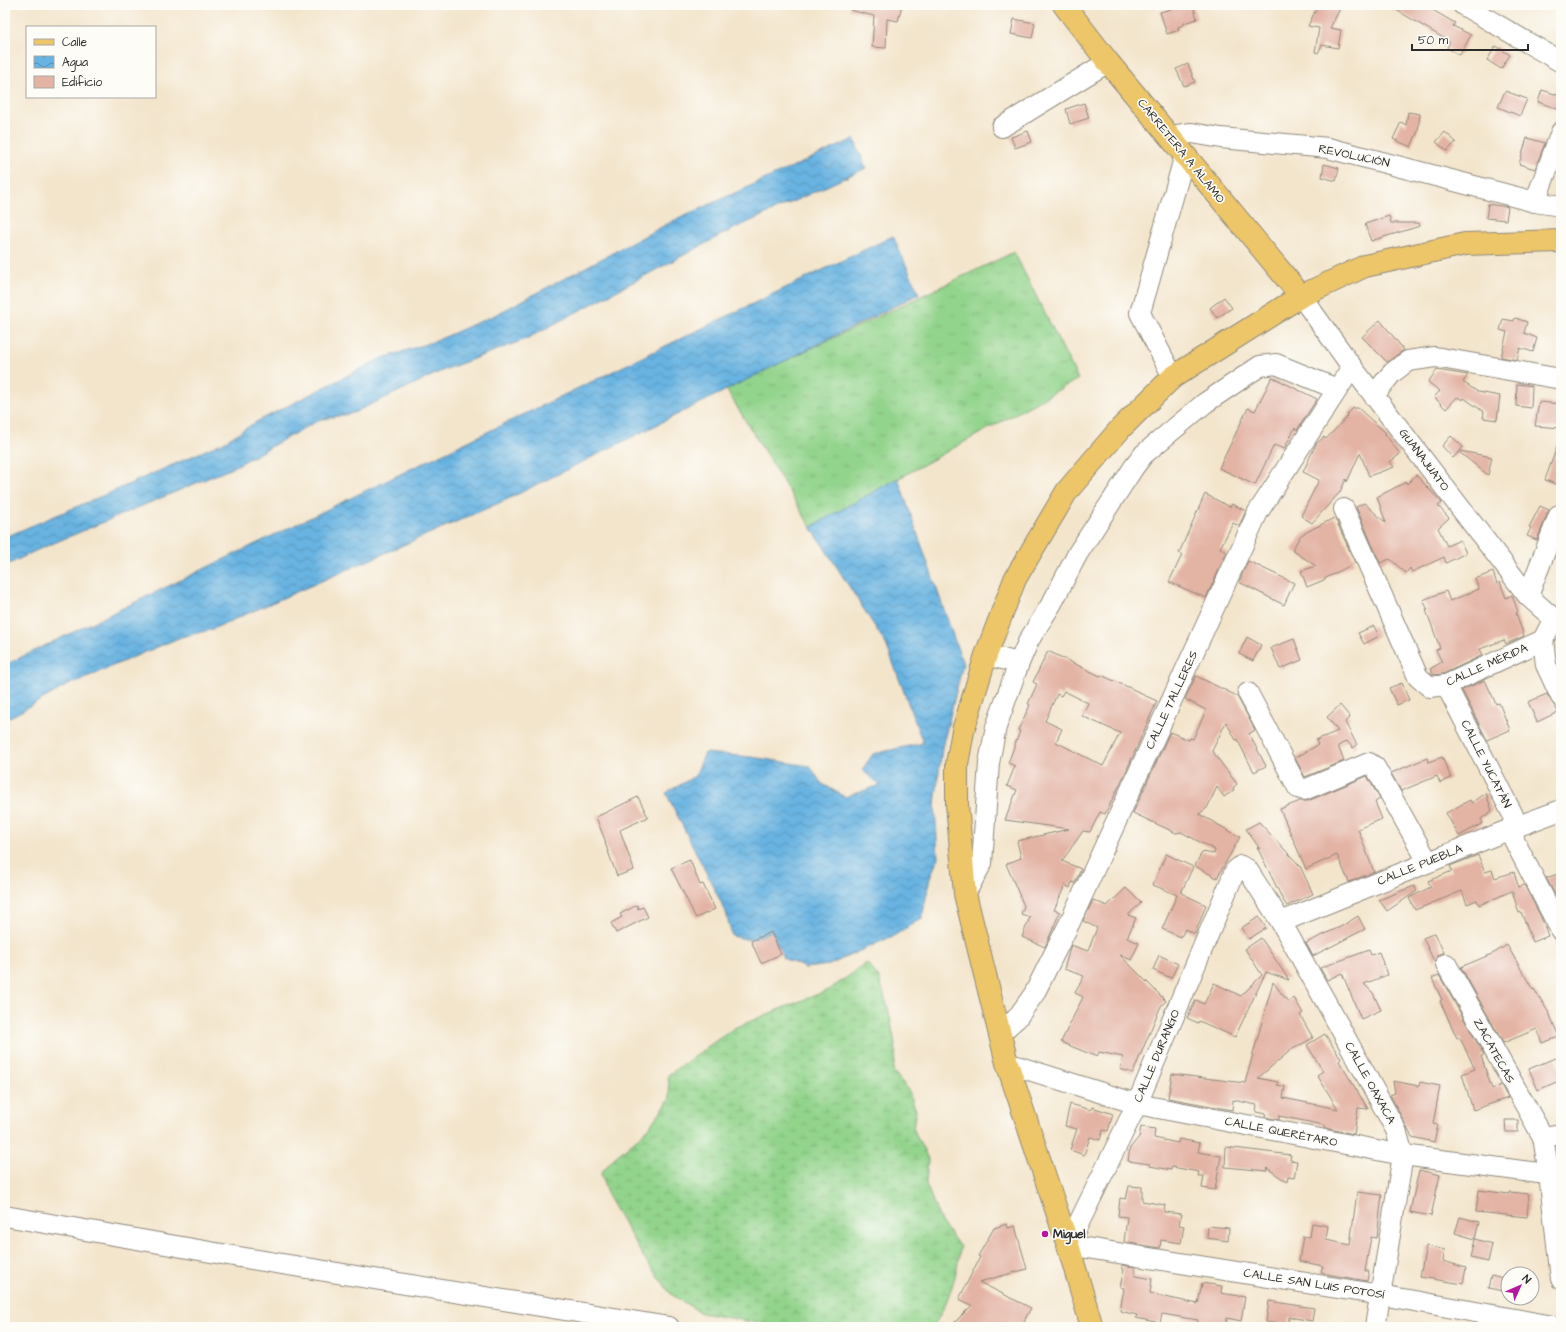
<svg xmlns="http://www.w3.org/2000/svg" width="1566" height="1332" font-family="'Architects Daughter',sans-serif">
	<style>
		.grass { fill: url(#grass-tufts); stroke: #5f805c }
		.wetland { fill: url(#wetland-marsh); stroke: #5f805c }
		.water { fill: url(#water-waves); stroke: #4a6f86 }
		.building { fill: #e3b3a4; fill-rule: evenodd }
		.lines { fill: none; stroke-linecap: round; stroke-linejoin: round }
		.minor-casing { stroke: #8f887c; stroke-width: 22 }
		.major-casing { stroke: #8f887c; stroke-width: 24 }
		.minor { stroke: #fff; stroke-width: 20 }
		.major { stroke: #ecc669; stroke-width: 22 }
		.poi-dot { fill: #b5179e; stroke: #fdfcf7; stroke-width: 1.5 }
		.labels { text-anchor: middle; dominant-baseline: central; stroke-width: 3.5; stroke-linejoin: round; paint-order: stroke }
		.street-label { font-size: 12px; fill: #2b2b2b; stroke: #fdfcf7 }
		.poi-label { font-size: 12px; font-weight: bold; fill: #2b2b2b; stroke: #fdfcf7; text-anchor: start }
	</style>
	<defs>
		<pattern id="grass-tufts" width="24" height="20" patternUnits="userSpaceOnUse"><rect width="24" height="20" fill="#93d48c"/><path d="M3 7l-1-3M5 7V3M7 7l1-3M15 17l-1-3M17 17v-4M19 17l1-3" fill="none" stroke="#7fb679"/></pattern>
		<pattern id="wetland-marsh" width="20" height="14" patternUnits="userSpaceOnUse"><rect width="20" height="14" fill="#93d48c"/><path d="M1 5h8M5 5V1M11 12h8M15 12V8" fill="none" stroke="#7fb679"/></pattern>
		<pattern id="water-waves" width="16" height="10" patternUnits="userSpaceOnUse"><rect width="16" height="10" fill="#68b3e1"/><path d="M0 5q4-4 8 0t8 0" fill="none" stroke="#5692b7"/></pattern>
	</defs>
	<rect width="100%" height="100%" fill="#fdfcf7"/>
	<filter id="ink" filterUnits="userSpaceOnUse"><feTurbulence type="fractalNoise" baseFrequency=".025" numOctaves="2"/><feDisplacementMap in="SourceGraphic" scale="8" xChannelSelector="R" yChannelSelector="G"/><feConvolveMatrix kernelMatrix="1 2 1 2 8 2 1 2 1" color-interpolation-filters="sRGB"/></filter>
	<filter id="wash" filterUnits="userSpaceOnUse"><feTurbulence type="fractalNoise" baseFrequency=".012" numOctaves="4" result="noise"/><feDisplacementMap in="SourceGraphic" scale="16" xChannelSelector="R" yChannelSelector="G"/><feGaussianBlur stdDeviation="0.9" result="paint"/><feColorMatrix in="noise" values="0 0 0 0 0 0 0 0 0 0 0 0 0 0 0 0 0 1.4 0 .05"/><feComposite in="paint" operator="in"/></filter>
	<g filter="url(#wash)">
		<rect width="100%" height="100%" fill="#f3e5cc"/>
		<path class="grass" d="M1014 252 1078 379 811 527 726 389Z"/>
		<path class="wetland" d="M867 963 879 978 889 1012 896 1050 893 1071 908 1090 916 1110 913 1128 928 1159 926 1184 941 1222 960 1247C958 1274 948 1304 933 1327H781L701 1313 671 1294 644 1258 608 1197 601 1173 614 1158 645 1132 670 1099 668 1075 734 1028 780 1009 829 990Z"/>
		<g class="water">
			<path d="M854 139 866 168 729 231 526 339 444 370 353 413 319 420 232 468 35 551 5 566V537L116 490 224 442 256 422 380 359 438 340 497 314 673 221Z"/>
			<path d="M893 236 919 294 508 499 210 630 181 637 68 685 5 720V665Z"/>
			<path d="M898 478 963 664 942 748 935 804 938 858 930 878 922 918 895 935 829 965 805 968 783 958 772 931 750 940 732 936 726 912 666 793 695 776 705 753 751 757 810 766 821 783 845 797 880 785 862 770 873 754 923 743 886 644 811 527Z"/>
		</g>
		<g id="blocks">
			<g class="building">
				<path d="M850 5H902L898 21 887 19 886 48 872 47 874 16 850 10Z"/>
				<path d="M1187 5H1193L1197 19 1184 23V25L1178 27 1179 30 1167 34 1160 12Z"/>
				<path d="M1318 5H1342L1330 28 1341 30 1338 48 1322 45 1318 53 1315 52 1319 28 1308 26Z"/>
				<path d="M1388 5H1424L1455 23 1453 26 1471 35 1460 55 1447 48 1450 42Z"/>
				<path d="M1014 19 1035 23 1032 38 1011 34Z"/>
				<path d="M1496 46 1510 55 1501 69 1487 60Z"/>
				<path d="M1188 64 1195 82 1184 86 1176 69Z"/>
				<path d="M1542 90 1561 96V110L1538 102Z"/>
				<path d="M1505 91 1527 99 1520 116 1498 107Z"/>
				<path d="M1084 103 1089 118 1070 124 1066 109Z"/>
				<path d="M1408 112 1420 114 1418 131 1411 147 1393 139 1401 122 1406 125Z"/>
				<path d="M1028 131 1032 142 1015 148 1011 137Z"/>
				<path d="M1445 132 1456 142 1447 151 1436 142Z"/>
				<path d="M1527 138 1545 143 1535 169 1519 164Z"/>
				<path d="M1324 164 1339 168 1336 181 1322 177Z"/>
				<path d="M1488 204 1508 207 1506 220 1486 218Z"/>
				<path d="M1389 216 1391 223H1419L1420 226 1371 241 1365 224Z"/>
				<path d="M1224 297 1232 308 1217 318 1210 308Z"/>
				<path d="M1515 318 1527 322 1524 333 1537 338 1533 352 1520 348 1517 360 1501 357 1507 332 1500 330 1503 319 1514 321Z"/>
				<path d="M1380 320 1404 350 1387 362 1362 337Z"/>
				<path d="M1437 370 1468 375 1463 382 1478 392 1500 396 1497 420 1483 418 1484 412 1464 398 1463 400 1457 397 1446 409 1434 397 1440 391 1428 382Z"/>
				<path d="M1272 377 1317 399 1297 430 1295 428 1284 449 1274 445 1255 485 1219 468 1248 408 1255 411Z"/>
				<path d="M1517 384 1532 386 1531 408 1516 406Z"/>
				<path d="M1539 402 1561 404V428L1535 426Z"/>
				<path d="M1353 408H1358L1386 433 1385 434 1400 454 1390 462 1394 467 1369 476 1360 453 1347 482 1346 479 1340 492 1312 523 1301 516 1319 480 1303 472 1316 444 1324 437 1326 439 1348 416 1347 415Z"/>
				<path d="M1451 436 1463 447 1460 451 1492 457 1488 475 1459 452 1453 458 1442 446Z"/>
				<path d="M1559 441 1561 442V486L1545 480Z"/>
				<path d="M1416 475 1442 503 1438 506 1449 518 1438 528 1447 546 1460 540 1466 553 1446 563 1444 557 1412 572 1410 568 1406 573 1390 559 1380 563 1356 507 1364 503 1386 523 1377 497 1406 482 1407 484Z"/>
				<path d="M1205 494 1230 507 1232 504 1246 511 1239 526 1233 523 1220 548 1227 552 1206 598 1169 582 1182 555 1179 553Z"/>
				<path d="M1540 506 1549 510 1537 540 1527 536 1531 528 1529 527Z"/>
				<path d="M1334 518 1336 520 1355 563 1324 579V580L1307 587 1301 571 1316 566 1292 550 1301 535Z"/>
				<path d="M1248 561 1294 583 1284 605 1239 582Z"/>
				<path d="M1493 572 1497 584 1500 582 1506 598 1512 595 1518 612 1516 613 1524 636 1506 644 1504 640 1480 649 1483 655 1443 674 1434 675 1430 669 1442 662 1436 650 1440 648 1426 610H1428L1423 600 1446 591 1450 601 1479 589 1475 579Z"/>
				<path d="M1374 626 1379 636 1364 644 1358 633Z"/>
				<path d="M1247 637 1261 645 1253 661 1239 654Z"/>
				<path d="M1294 639 1302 660 1280 669 1271 648Z"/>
				<path d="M1048 651 1100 676 1101 675 1139 692V693L1157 701 1125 774 1105 814 1100 812 1090 832 1083 831 1062 861 1081 869 1075 883 1072 882 1070 888 1065 885 1054 910 1060 912 1045 947 1022 937 1030 917 1021 914 1024 906 1006 864 1021 858 1017 841 1069 829 1005 820 1017 790 1007 786 1015 766 1008 763 1020 731 1018 730 1030 705 1028 704 1037 684 1033 682ZM1064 691 1088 703 1082 716 1120 733 1103 766 1056 742 1062 729 1045 721 1057 694 1061 696Z"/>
				<path d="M1196 676 1237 696 1255 730 1249 734 1266 766 1254 772 1237 739 1236 740 1226 722 1212 751 1237 784 1233 788 1234 790 1224 797 1217 787 1207 808 1199 814 1240 837 1217 878 1195 866 1202 852 1214 854 1215 850 1181 832 1176 833 1133 813 1170 732 1189 740 1190 738 1193 739 1206 710 1185 699Z"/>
				<path d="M1485 680 1496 704 1499 703 1510 730 1487 740 1462 690Z"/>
				<path d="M1402 683 1409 700 1397 705 1389 688Z"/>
				<path d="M1547 694 1558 712 1537 722 1528 702Z"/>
				<path d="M1340 705 1350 717 1345 722 1357 745 1353 748 1347 741 1338 746 1344 761 1305 777 1295 758 1318 745 1316 740 1338 731 1327 717Z"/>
				<path d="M1442 757 1451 778 1440 783 1437 776 1401 791 1391 773 1427 758 1428 762Z"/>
				<path d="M1367 776 1380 799 1375 802 1382 819 1358 829 1374 872 1349 882 1337 855 1306 869 1280 809 1300 801H1308Z"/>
				<path d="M1486 793 1492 811 1481 819 1483 823 1459 836 1446 813 1470 800 1472 803Z"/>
				<path d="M638 797 648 817 620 830 634 870 617 876 605 843H606L596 817Z"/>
				<path d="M1259 822 1300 866 1313 894 1287 906 1282 898 1257 847 1260 849 1246 829Z"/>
				<path d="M1166 854 1193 867 1181 893 1206 905 1195 934 1185 929 1181 937 1162 929 1177 895 1153 885Z"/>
				<path d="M1478 855 1485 872 1492 870 1495 878 1514 872 1518 886 1517 887 1524 885 1541 917 1548 936 1533 942 1521 912 1519 913 1512 891 1479 905 1477 900 1467 904 1462 891 1415 910 1409 898 1431 887 1428 881 1452 871 1450 866Z"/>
				<path d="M690 860 700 885 703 884 715 909 696 918 671 868Z"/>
				<path d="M1561 873V891L1555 894 1546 878Z"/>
				<path d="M1414 886 1417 891 1387 911 1379 900Z"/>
				<path d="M1126 888 1141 903 1128 915 1136 918 1127 938 1139 943 1131 960 1120 955 1166 1001 1161 1006 1154 1022 1133 1073 1120 1069 1123 1057 1099 1052 1097 1057 1061 1042 1083 997 1075 993 1084 976 1064 969 1070 948 1071 945 1088 951 1097 928 1083 921 1093 900 1107 906Z"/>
				<path d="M637 905 638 909 643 907 648 917 616 933 611 923 622 917 620 914Z"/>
				<path d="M1358 916 1365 929 1313 956 1306 943 1342 926Z"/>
				<path d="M1259 917 1266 928 1249 939 1241 928Z"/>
				<path d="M771 932 781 954 761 963 751 941Z"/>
				<path d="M1435 933 1444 953 1440 954 1436 958 1435 963 1423 938Z"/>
				<path d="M1261 938 1289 980 1266 972 1235 1037 1199 1021 1198 1023 1187 1018 1196 1000 1204 1004 1214 983 1241 996 1262 975 1245 949Z"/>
				<path d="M1507 945 1533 990 1534 989 1549 1013 1559 1037 1542 1043 1537 1029 1503 1043 1461 967 1494 953Z"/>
				<path d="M1369 950 1371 955 1379 952 1387 975 1364 984 1373 993 1381 1010 1361 1019 1342 973 1327 980 1320 968Z"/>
				<path d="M1159 955 1178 964 1171 978 1153 970Z"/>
				<path d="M1439 975 1484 1055 1481 1056 1492 1089 1501 1085 1508 1098 1473 1110 1462 1074 1475 1069 1460 1038H1457L1440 1001 1442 1000 1432 978Z"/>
				<path d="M1273 982 1288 1002 1294 998 1303 1013 1300 1015 1313 1038 1291 1050 1258 1078 1278 1082 1277 1085 1285 1086 1283 1098 1338 1109 1317 1075 1323 1071 1307 1045 1325 1034 1341 1059 1339 1061 1368 1109 1358 1108 1354 1134 1324 1128V1125L1279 1116V1120L1265 1117 1266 1114 1256 1112 1257 1105 1233 1100 1232 1110 1168 1098 1172 1074 1245 1083Z"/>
				<path d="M1555 1058 1561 1072V1080L1538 1090 1529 1069Z"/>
				<path d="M1393 1081 1419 1086 1420 1082 1440 1086 1433 1124 1438 1125 1434 1142 1412 1137 1390 1095 1395 1093Z"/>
				<path d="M1070 1104 1091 1110 1092 1107 1113 1114 1108 1131 1103 1130 1100 1140 1090 1137 1084 1155 1070 1150 1077 1129 1065 1126Z"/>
				<path d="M1505 1120H1518V1132H1506Z"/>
				<path d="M1141 1127 1155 1129 1154 1138 1178 1143 1179 1139 1200 1143 1198 1152 1221 1156 1215 1190 1202 1188 1204 1176H1198L1199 1172 1172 1167 1171 1170 1150 1166V1164L1128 1161 1130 1148 1139 1137Z"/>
				<path d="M1226 1147 1291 1155 1290 1160 1297 1161 1294 1178 1288 1177 1287 1182 1267 1168V1171L1225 1167Z"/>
				<path d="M1419 1170 1440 1175 1431 1216 1410 1212Z"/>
				<path d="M1129 1186 1142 1187V1201L1165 1205 1164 1212 1181 1214 1179 1225 1184 1226 1181 1243 1161 1240 1160 1248 1124 1242 1127 1217 1118 1216 1120 1198 1126 1199Z"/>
				<path d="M1479 1190 1509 1194V1192L1529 1194 1527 1217 1476 1212Z"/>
				<path d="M1357 1192 1382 1195 1377 1238 1371 1237 1365 1271H1369L1367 1281 1321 1273 1323 1266 1299 1261 1303 1236 1310 1237 1312 1223 1328 1226 1326 1240 1350 1245Z"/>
				<path d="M1460 1217 1479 1222 1475 1239 1455 1233Z"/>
				<path d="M1007 1224 1008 1228 1015 1226 1027 1269 979 1282 1031 1308 1021 1327H950L972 1305 959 1299 980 1257 978 1256 994 1228Z"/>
				<path d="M1208 1226 1229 1228 1228 1241 1207 1238Z"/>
				<path d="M1475 1239 1492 1244 1488 1262 1471 1258Z"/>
				<path d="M1426 1246 1445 1250 1443 1261 1466 1268 1463 1284 1420 1277Z"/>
				<path d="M1122 1265 1135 1267V1276L1152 1279 1150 1293 1165 1297 1198 1304 1202 1283 1222 1286 1221 1293 1245 1297 1241 1321 1227 1318 1226 1327H1197L1198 1320 1162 1314 1160 1323 1136 1318 1137 1315 1120 1311 1124 1288 1120 1287 1124 1269 1122 1268Z"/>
				<path d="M1491 1276 1508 1280V1292L1488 1288Z"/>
				<path d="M1269 1301 1314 1308 1312 1321 1289 1317 1288 1325 1266 1322Z"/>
			</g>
		</g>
	</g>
	<g filter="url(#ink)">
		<use href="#blocks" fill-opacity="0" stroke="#8f887c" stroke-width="1"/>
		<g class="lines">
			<defs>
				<g id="minor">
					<path d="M1463 5 1561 62"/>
					<path d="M1002 127 1108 62"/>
					<path d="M1169 136 1192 133 1221 138 1328 148 1535 202 1561 206"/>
					<path d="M1535 202 1561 132"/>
					<path d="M1301 296 1352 367 1528 596 1554 619 1561 622"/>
					<path d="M1173 377 1140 313 1185 155"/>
					<path d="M1374 395 1392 373 1408 361 1435 357 1561 379"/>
					<path d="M1344 509 1418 677 1430 687 1446 685 1543 640"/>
					<path d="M1528 596 1559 515"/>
					<path d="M1549 628 1543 640 1546 665 1561 697"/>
					<path d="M986 655 1019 663"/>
					<path d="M1446 685 1513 815 1514 840 1561 931"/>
					<path d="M1248 693 1298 788 1304 790 1369 763 1375 767 1428 862"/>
					<path d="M965 894 982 863 989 763 996 727 1019 663 1029 640 1052 603 1078 553 1134 467 1144 454 1205 403 1260 366 1276 364 1337 389"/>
					<path d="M1281 922 1513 828 1561 810"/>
					<path d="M1446 964 1543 1137 1549 1174 1561 1279"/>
					<path d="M999 1034 1017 1018 1034 994 1070 922 1258 512 1352 367"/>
					<path d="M1007 1063 1137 1104 1403 1155 1561 1176"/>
					<path d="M1543 1137 1561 1134"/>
					<path d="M5 1216 239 1257 669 1327"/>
					<path d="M1375 1327 1403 1155 1396 1130 1332 1013 1281 922 1247 869 1241 866 1235 871 1137 1104 1068 1245 1381 1295 1559 1327"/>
				</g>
				<g id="major">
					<path d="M1064 5 1108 62 1301 296"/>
					<path d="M1092 1327 1068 1245 1007 1063 965 894 957 804V764L963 731 986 655 1015 579 1067 491 1121 428 1173 377 1301 296 1365 266 1465 244 1561 241"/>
				</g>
			</defs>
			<use href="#minor" class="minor-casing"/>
			<use href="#major" class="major-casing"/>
			<use href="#minor" class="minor"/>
			<use href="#major" class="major"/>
		</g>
	</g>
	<circle class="poi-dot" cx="1045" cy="1234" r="4"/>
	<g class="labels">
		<g class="street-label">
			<text transform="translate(1181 151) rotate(51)">CARRETERA A ÁLAMO</text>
			<text transform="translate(1354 156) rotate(12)">REVOLUCIÓN</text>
			<text transform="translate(1424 460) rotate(53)">GUANAJUATO</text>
			<text transform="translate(1487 665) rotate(-24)">CALLE MÉRIDA</text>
			<text transform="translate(1172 700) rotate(-65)">CALLE TALLERES</text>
			<text transform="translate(1486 764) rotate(63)">CALLE YUCATÁN</text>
			<text transform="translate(1420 865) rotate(-22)">CALLE PUEBLA</text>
			<text transform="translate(1494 1051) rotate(61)">ZACATECAS</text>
			<text transform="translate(1157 1056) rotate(-67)">CALLE DURANGO</text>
			<text transform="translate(1370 1083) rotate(61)">CALLE OAXACA</text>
			<text transform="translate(1281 1132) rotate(11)">CALLE QUERÉTARO</text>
			<text transform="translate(1314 1284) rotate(9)">CALLE SAN LUIS POTOSÍ</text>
		</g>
		<g class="poi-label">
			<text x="1053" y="1234">Miguel</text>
		</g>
	</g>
	<rect width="1566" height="1332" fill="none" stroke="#fdfcf7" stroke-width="20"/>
	<rect x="26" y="26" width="130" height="72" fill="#fdfcf7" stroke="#a9a8a5"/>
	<rect x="34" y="39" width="20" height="6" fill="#ecc669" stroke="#a9a8a5"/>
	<text x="62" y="46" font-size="12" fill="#2b2b2b">Calle</text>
	<rect x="34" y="56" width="20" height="12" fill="url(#water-waves)" stroke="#a9a8a5"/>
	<text x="62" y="66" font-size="12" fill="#2b2b2b">Agua</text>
	<rect x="34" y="76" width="20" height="12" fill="#e3b3a4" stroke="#a9a8a5"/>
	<text x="62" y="86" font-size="12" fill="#2b2b2b">Edificio</text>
	<g transform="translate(1520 1286) rotate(45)"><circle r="19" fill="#fdfcf7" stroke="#a9a8a5"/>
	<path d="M0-3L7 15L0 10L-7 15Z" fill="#b5179e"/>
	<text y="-6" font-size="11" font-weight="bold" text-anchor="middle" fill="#2b2b2b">N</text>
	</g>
	<path d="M1412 44v6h116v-6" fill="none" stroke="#2b2b2b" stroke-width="2"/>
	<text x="1418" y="44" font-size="12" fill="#2b2b2b" stroke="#fdfcf7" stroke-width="3" paint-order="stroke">50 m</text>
</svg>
